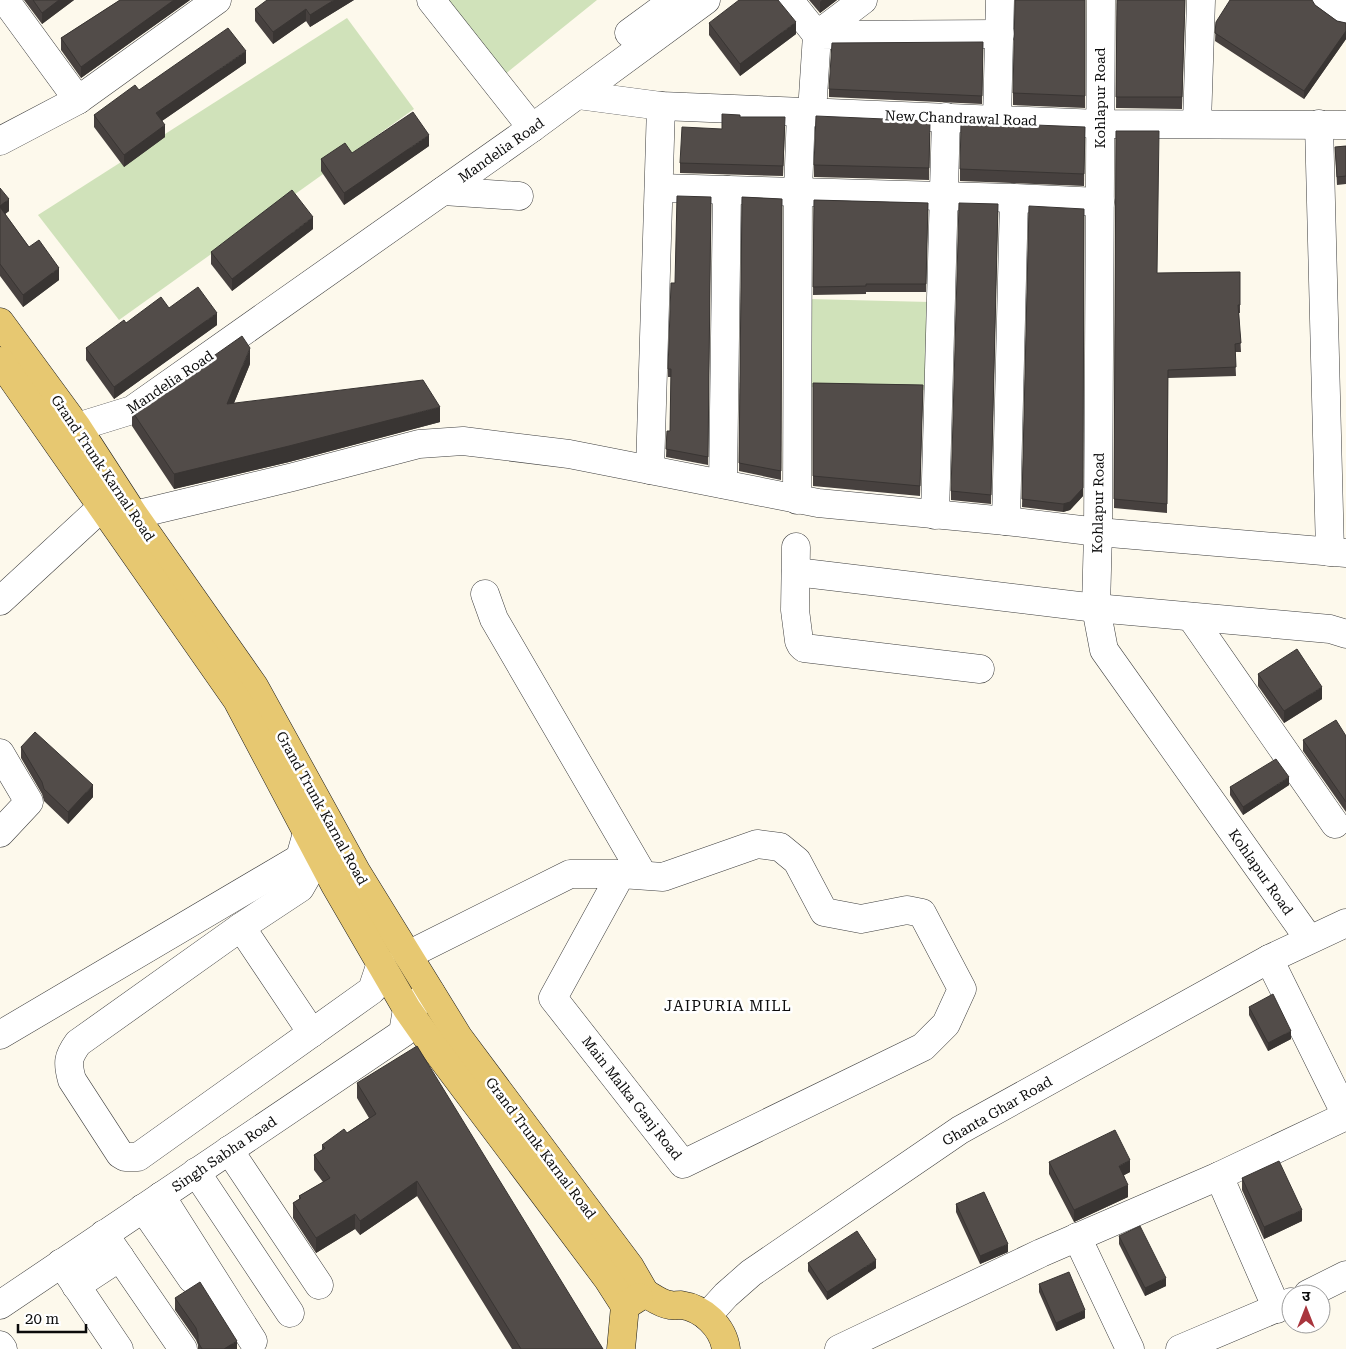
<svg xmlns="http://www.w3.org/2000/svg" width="1346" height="1349" font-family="'Roboto Serif','Noto Sans Devanagari',serif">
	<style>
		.green { fill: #d0e2ba }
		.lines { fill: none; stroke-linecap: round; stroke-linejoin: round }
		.minor-casing { stroke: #3e3e3e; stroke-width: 29 }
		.major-casing { stroke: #1c1c1c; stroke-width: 29 }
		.minor { stroke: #fff; stroke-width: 28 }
		.major { stroke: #e7c871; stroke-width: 28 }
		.wall { fill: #47413f }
		.shaded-wall { fill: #393533 }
		.building { fill: #524c49; stroke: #393533 }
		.labels { text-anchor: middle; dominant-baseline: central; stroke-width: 5; stroke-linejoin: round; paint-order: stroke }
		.street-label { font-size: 14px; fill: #0b0b0b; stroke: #fff }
		.neighbourhood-label { font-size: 15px; letter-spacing: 1px; fill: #0b0b0b; stroke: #fff }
	</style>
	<rect width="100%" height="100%" fill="#fdf9ec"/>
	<g class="green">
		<path d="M448 0H597L504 75Z"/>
		<path d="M347 18 414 109 119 320 38 215Z"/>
		<path d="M808 299 930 302 927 390 806 387Z"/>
	</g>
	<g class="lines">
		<defs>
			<g id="minor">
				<path d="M5 0 78 100"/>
				<path d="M431 0 532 128"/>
				<path d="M789 0 817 35 863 0"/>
				<path d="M1101 0 1098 532 1096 608 1104 650 1309 939"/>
				<path d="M1324 0 1346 16"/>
				<path d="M629 33 674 0"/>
				<path d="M578 95 661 106 1100 124 1346 125"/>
				<path d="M812 112 817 35 1000 34"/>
				<path d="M997 119 1000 0"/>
				<path d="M1197 123 1201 0"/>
				<path d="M1319 124 1330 552"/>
				<path d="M0 141 78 100 217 0"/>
				<path d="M659 188 1014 198 1100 202"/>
				<path d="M443 191 519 196"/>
				<path d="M77 427 132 410 532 128 706 0"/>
				<path d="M650 470 661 106"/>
				<path d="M723 484 727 190"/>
				<path d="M797 500 798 192 801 112"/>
				<path d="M134 515 293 477 419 444 463 441 569 454 818 503 1006 521 1098 532 1346 553"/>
				<path d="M935 515 946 117"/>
				<path d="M1006 521 1014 198"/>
				<path d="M796 547 795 610 799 641 801 645 804 648 980 669"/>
				<path d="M796 572 1096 608 1330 629 1346 634"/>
				<path d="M485 594 494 619 643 875"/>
				<path d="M0 601 102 507"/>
				<path d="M1191 617 1335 824"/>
				<path d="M0 753 29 802 0 833"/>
				<path d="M241 927 78 1043C68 1057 67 1062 72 1080L120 1154 125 1157H138L372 990 381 963"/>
				<path d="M408 955 570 874H621L663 877 757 844 780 847 797 861 824 912 861 919 907 910 922 913 962 989 946 1024 923 1047 683 1164 553 998 621 874"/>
				<path d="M1269 959 1346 1115"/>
				<path d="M312 1033 241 927 300 888 319 855"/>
				<path d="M0 1035 300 858 307 833"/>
				<path d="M229 1150 319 1285"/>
				<path d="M196 1172 290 1313"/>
				<path d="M1219 1176 1277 1309"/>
				<path d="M161 1196 253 1341"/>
				<path d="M143 1208 192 1279"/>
				<path d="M104 1234 183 1349"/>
				<path d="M1077 1237 1130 1349"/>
				<path d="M61 1263 119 1349"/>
				<path d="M76 1286 120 1257"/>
				<path d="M1308 1294 1346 1275"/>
				<path d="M0 1305 403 1033 407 1009 431 993"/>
				<path d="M707 1316 726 1295 751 1273 960 1130 1269 959 1346 923"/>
				<path d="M0 1345 3 1349"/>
				<path d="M839 1349 1041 1253 1219 1176 1346 1116"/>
				<path d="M1180 1349 1291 1302"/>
			</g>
			<g id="major">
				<path d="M0 322 77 427 134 515 254 686 356 871 459 1038 630 1267 645 1293"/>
				<path d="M0 361 237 700 335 885 407 1009 433 1046 607 1278 625 1306"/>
				<path d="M645 1293C652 1297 661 1304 670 1305 673 1306 677 1305 681 1305 703 1308 723 1327 726 1349"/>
				<path d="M621 1349 625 1306 639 1297"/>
			</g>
		</defs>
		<use href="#minor" class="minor-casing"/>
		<use href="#major" class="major-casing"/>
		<use href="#minor" class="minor"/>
		<use href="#major" class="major"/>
	</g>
	<g class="wall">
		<path d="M24 0H74L42 24Z"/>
		<path d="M120 0H190L81 78 61 50V38Z"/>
		<path d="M354 0 310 27 306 21 273 44 255 21V9Z"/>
		<path d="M809 0H837L820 13Z"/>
		<path d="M1085 0V108L1013 105V93Z"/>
		<path d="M1117 0H1185L1182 109 1116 108Z"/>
		<path d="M1315 5 1337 21 1346 23V39L1304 99 1215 41 1216 22Z"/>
		<path d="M709 23 796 34 740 76 709 35Z"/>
		<path d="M983 42 982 104 829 97V89Z"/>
		<path d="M246 63 162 121 165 137 124 167 94 127V115L139 90Z"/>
		<path d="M740 117 785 127 783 176 680 173V163L722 129Z"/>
		<path d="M1085 127 1084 186 960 181V169Z"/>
		<path d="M1116 131 1157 273 1240 272V313H1239L1241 352H1235L1236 376 1168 378 1167 513 1114 508Z"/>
		<path d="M930 133 929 180 814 177V165Z"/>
		<path d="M429 146 344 205 321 171V159Z"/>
		<path d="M1346 146V184L1337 185 1335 147Z"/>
		<path d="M0 188 9 211 5 214 29 247 59 280 23 307 0 276Z"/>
		<path d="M711 197 708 465 666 457 667 431H670L671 377H668V369L675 283Z"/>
		<path d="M742 197 782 199 781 480 739 471Z"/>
		<path d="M814 200 928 203 926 292H866V294L813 295Z"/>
		<path d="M998 204 991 504 951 500V491Z"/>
		<path d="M1029 206 1083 496 1070 510 1063 512 1022 507Z"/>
		<path d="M313 229 232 291 211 264V252Z"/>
		<path d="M169 308 217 325 114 399 86 360V348L126 323Z"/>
		<path d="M250 364 234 403 440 422 289 462 174 489 132 426V411Z"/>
		<path d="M813 383 923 385 920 496 813 486Z"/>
		<path d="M1258 674 1322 699 1284 723 1258 686Z"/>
		<path d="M1346 736V812L1303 751V740Z"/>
		<path d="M21 747 93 797 68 824 44 801 42 794 21 758Z"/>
		<path d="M1289 785 1243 815 1230 795V787Z"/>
		<path d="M1249 1007 1291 1039 1268 1051 1249 1015Z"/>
		<path d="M357 1083 603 1349H512L417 1196 360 1235 355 1229 316 1253 293 1218V1203L299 1199V1196L323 1182 314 1170V1155L322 1150V1145L347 1133 369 1118 357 1098Z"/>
		<path d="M1049 1162 1130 1172 1124 1175 1128 1197 1074 1222 1049 1174Z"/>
		<path d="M1242 1178 1302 1221 1264 1239 1242 1190Z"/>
		<path d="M956 1204 1008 1252 980 1264 956 1212Z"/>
		<path d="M1119 1236 1166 1286 1145 1296 1119 1244Z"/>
		<path d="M808 1263 876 1268 827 1300 808 1271Z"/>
		<path d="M1039 1284 1085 1318 1056 1331 1039 1292Z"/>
		<path d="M175 1298 237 1349H198V1345L196 1340 175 1310Z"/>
	</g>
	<g class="shaded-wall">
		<path d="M59 0H74L42 24V13Z"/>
		<path d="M174 0H190L81 78V67Z"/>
		<path d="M334 0H354L310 27V15Z"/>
		<path d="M822 0H837L820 13V2Z"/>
		<path d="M306 9V21L273 44V32Z"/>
		<path d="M796 22V34L740 76V64Z"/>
		<path d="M1346 31V39L1304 99V91Z"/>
		<path d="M246 51V63L156 125V113Z"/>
		<path d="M165 125V137L124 167V155Z"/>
		<path d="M429 135V146L344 205V193Z"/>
		<path d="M9 199V211L0 218V206Z"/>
		<path d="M1084 209 1083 496 1070 510 1063 512Z"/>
		<path d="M313 217V229L232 291V279Z"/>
		<path d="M59 268V280L23 307V295Z"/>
		<path d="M217 313V325L114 399V387Z"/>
		<path d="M250 348V364L227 420V404Z"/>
		<path d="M440 407V422L289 462 174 489V474Z"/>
		<path d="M1322 687V699L1284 723V711Z"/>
		<path d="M1289 777V785L1243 815V807Z"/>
		<path d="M93 785V797L68 824V812Z"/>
		<path d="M1291 1031V1039L1268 1051V1043Z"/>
		<path d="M1130 1160V1172L1119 1178V1166Z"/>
		<path d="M417 1181V1196L360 1235V1221Z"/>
		<path d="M1128 1185V1197L1074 1222V1210Z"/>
		<path d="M1302 1210V1221L1264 1239V1227Z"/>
		<path d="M355 1214V1229L316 1253V1238Z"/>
		<path d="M1008 1244V1252L980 1264V1256Z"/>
		<path d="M876 1260V1268L827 1300V1292Z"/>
		<path d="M1166 1278V1286L1145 1296V1288Z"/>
		<path d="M1085 1310V1318L1056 1331V1323Z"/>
		<path d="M237 1341V1349H224Z"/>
	</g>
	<g class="building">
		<path d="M33 0H59L42 13Z"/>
		<path d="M120 0H174L81 67 61 38Z"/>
		<path d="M267 0H334L310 15 306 9 273 32 255 9Z"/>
		<path d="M739 0H778L796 22 740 64 709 23Z"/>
		<path d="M1015 0H1085V96L1013 93Z"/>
		<path d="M1117 0H1185L1182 97H1116Z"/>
		<path d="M1230 0H1312L1315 5 1337 21 1346 23V31L1304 91 1215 33 1216 22Z"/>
		<path d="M228 28 246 51 156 113 165 125 124 155 94 115 135 85 139 90Z"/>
		<path d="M983 42 982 96 829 89 832 43Z"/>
		<path d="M413 112 429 135 344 193 321 159 345 143 352 153Z"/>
		<path d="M722 114 740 115V117H785L783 166 680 163 682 127 722 129Z"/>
		<path d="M816 116 930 121 929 168 814 165Z"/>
		<path d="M961 122 1085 127 1084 174 960 169Z"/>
		<path d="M1116 131H1159L1157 273 1240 272V305H1238L1241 343 1235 344 1236 367 1168 370 1167 504 1114 499Z"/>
		<path d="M1346 146V176L1337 177 1335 147Z"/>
		<path d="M0 188 9 199 0 206Z"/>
		<path d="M292 190 313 217 232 279 211 252Z"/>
		<path d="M677 196 711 197 708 457 666 449 667 431H670L671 369H668L671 283H675Z"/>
		<path d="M742 197 782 199 781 471 739 463Z"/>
		<path d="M814 200 928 203 926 284H866V286L813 287Z"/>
		<path d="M959 203 998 204 991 495 951 491Z"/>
		<path d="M1029 206 1084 209 1083 488 1070 502 1063 504 1022 499Z"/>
		<path d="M0 207 29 247 39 240 59 268 23 295 0 264Z"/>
		<path d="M198 287 217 313 114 387 86 348 124 320 126 323 161 297 169 308Z"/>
		<path d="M242 336 250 348 227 404 423 380 440 407 289 446 174 474 132 411 141 407Z"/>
		<path d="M813 383 923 385 920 486 813 476Z"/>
		<path d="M1297 649 1322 687 1284 711 1258 674Z"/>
		<path d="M1336 720 1346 736V802L1303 740Z"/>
		<path d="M35 732 93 785 68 812 44 789 42 782 21 747Z"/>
		<path d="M1276 759 1289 777 1243 807 1230 787Z"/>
		<path d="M1273 994 1291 1031 1268 1043 1249 1007Z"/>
		<path d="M417 1046 603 1349H521L417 1181 360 1221 355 1214 316 1238 293 1203 301 1198 299 1196 330 1178 314 1155 325 1148 322 1145 344 1129 347 1133 376 1114 357 1083Z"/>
		<path d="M1115 1130 1130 1160 1119 1166 1128 1185 1074 1210 1049 1162Z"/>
		<path d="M1279 1161 1302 1210 1264 1227 1242 1178Z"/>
		<path d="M984 1192 1008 1244 980 1256 956 1204Z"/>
		<path d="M1140 1226 1166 1278 1145 1288 1119 1236Z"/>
		<path d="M857 1231 876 1260 827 1292 808 1263Z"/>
		<path d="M1069 1272 1085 1310 1056 1323 1039 1284Z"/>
		<path d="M200 1282 237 1341 224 1349H202L198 1342V1335L196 1328 175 1298Z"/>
	</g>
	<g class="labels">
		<g class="street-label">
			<text transform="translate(1100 98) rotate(-90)">Kohlapur Road</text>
			<text transform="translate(961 118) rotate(2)">New Chandrawal Road</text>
			<text transform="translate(501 150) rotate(-35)">Mandelia Road</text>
			<text transform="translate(170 382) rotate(-34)">Mandelia Road</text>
			<text transform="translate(103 468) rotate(56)">Grand Trunk Karnal Road</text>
			<text transform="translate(1098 503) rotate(-89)">Kohlapur Road</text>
			<text transform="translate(322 808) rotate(61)">Grand Trunk Karnal Road</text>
			<text transform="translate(1261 872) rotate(55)">Kohlapur Road</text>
			<text transform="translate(632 1098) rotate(52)">Main Malka Ganj Road</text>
			<text transform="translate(997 1111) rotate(-30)">Ghanta Ghar Road</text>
			<text transform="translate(541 1148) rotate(53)">Grand Trunk Karnal Road</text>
			<text transform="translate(224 1154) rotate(-34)">Singh Sabha Road</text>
		</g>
		<g class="neighbourhood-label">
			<text x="728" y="1006">JAIPURIA MILL</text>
		</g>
	</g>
	<g transform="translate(1306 1309)"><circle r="24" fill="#ffffff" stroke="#9d9d9d"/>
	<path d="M0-4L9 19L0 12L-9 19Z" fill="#a9353d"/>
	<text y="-8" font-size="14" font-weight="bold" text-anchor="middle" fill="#0b0b0b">उ</text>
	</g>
	<path d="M18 1324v8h68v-8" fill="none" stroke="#0b0b0b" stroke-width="2.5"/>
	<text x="25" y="1324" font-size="15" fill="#0b0b0b" stroke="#ffffff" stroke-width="4" paint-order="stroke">20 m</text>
</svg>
